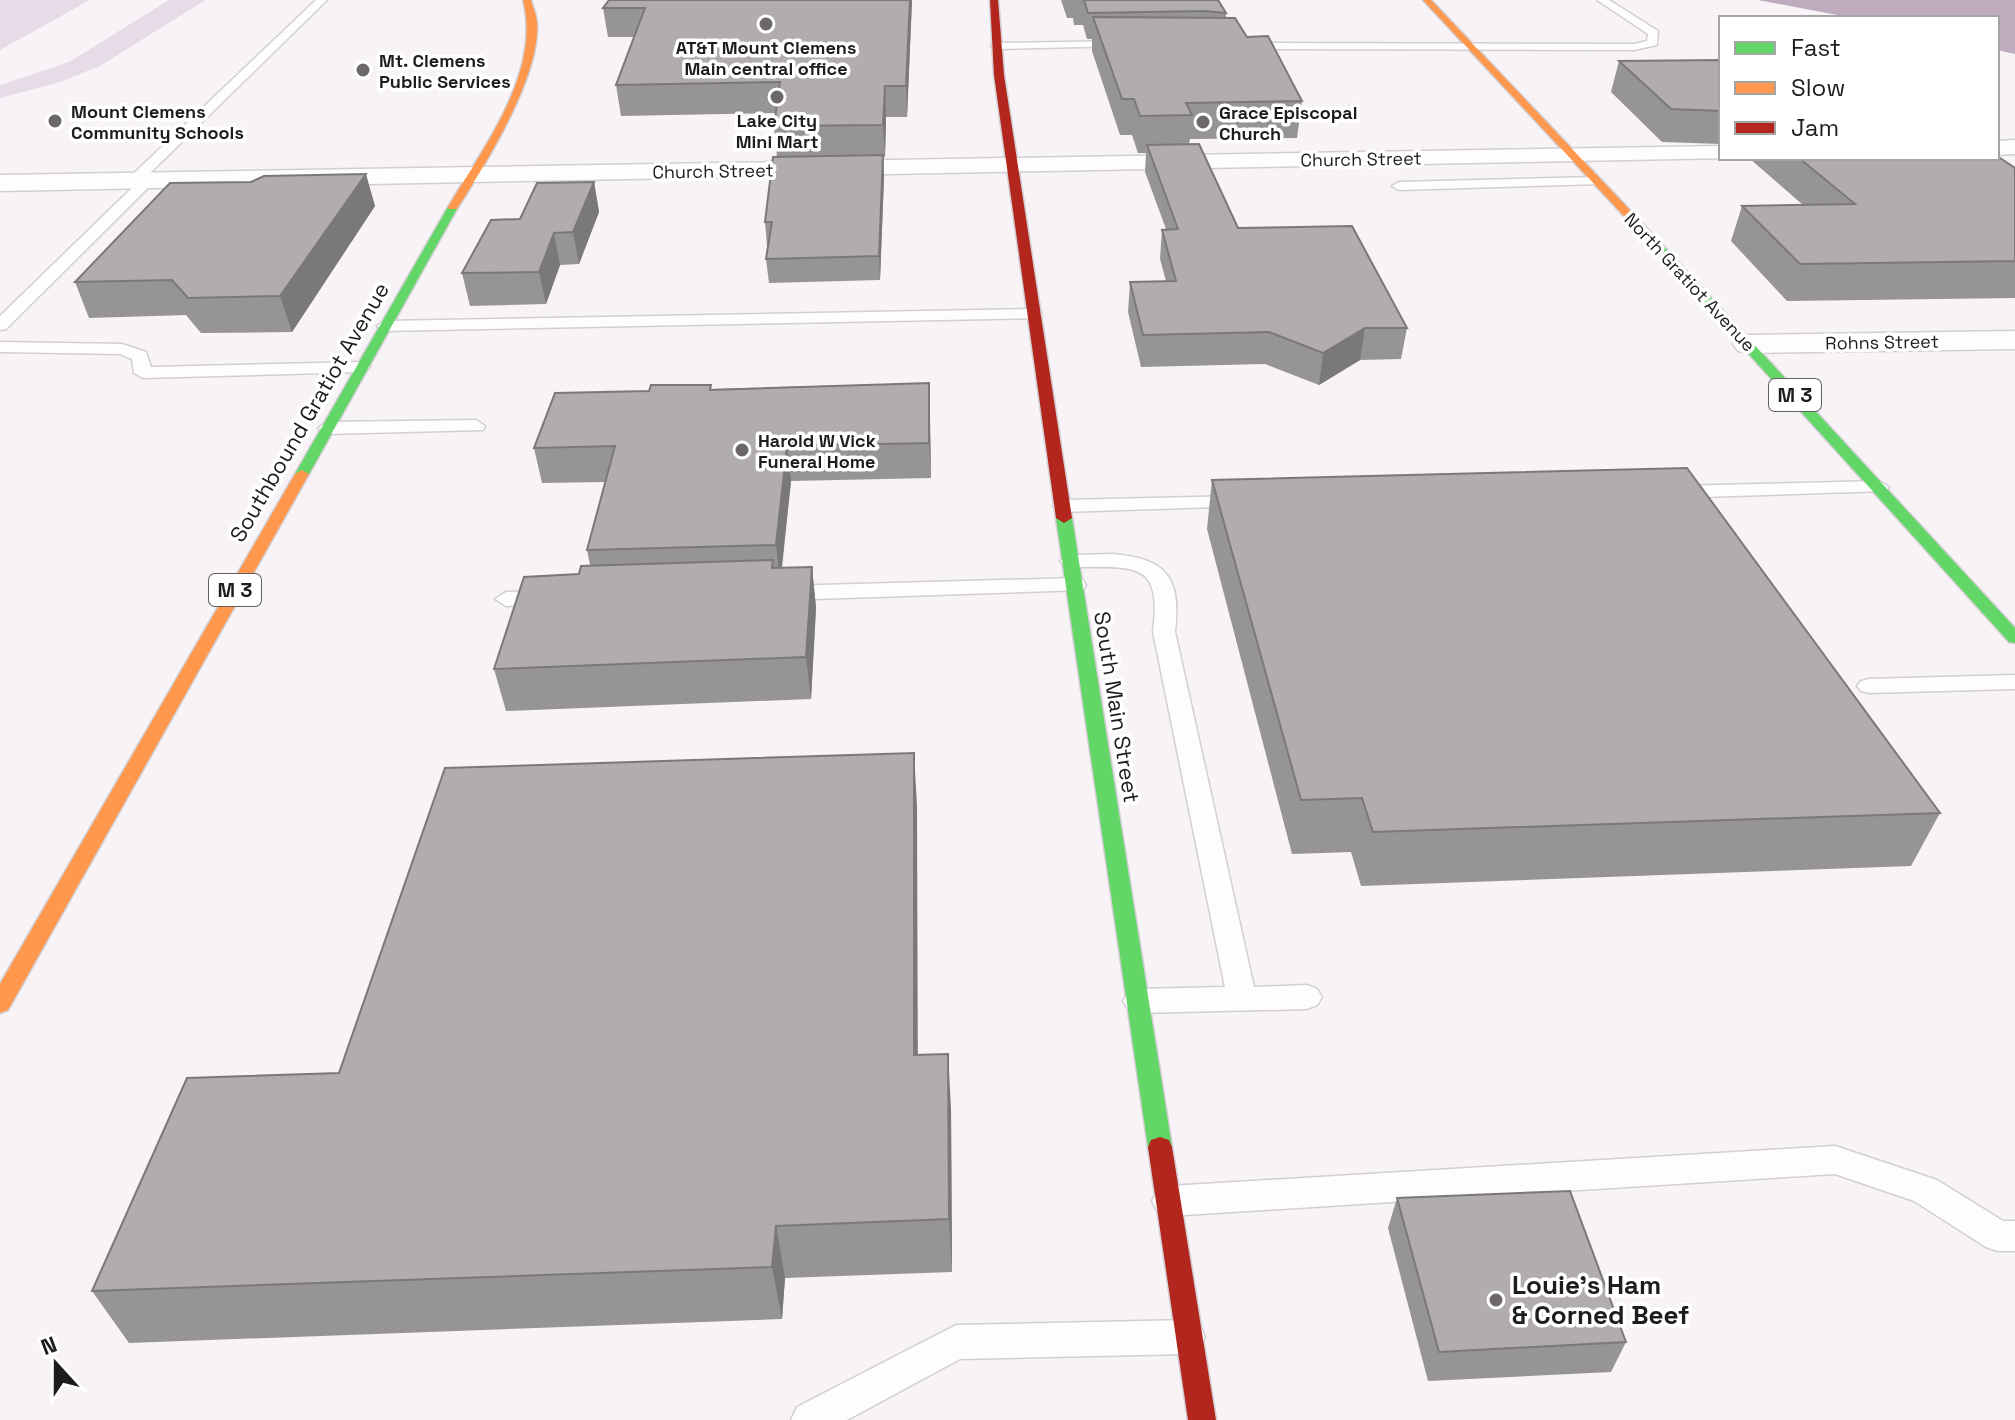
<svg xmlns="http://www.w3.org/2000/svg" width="2015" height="1420" font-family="'Space Grotesk',sans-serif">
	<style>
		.green { fill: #e6dbe6 }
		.water { fill: #beabbe }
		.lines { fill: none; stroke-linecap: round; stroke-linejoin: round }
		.lane-casing { stroke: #d2cfd2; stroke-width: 3 }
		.street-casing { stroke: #d2cfd2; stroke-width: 3 }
		.fast-casing { stroke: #d2cfd2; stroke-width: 3 }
		.slow-casing { stroke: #d2cfd2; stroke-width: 3 }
		.jam-casing { stroke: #d2cfd2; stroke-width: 3 }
		.lane { fill: #fefdfe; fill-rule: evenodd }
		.street { fill: #fefdfe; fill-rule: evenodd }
		.fast { fill: #63d668; fill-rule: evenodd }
		.slow { fill: #ff974d; fill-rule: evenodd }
		.jam { fill: #b3261e; fill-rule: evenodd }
		.wall { fill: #979497 }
		.shaded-wall { fill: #7b787b }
		.building { fill: #b0acb0; stroke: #7b787b; stroke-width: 2 }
		.poi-dot { fill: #6b676b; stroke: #fff; stroke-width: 3 }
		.labels { text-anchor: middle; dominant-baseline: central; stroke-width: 7; stroke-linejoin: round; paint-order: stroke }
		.far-poi-label { font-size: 18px; font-weight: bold; fill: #1f1c1f; stroke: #fff; text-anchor: start }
		.far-street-label { font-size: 18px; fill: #1f1c1f; stroke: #fff }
		.shield { fill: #fff; stroke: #626062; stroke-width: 2 }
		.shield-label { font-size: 20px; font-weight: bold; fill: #1f1c1f }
		.street-label { font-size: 22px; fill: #1f1c1f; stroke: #fff }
		.near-poi-label { font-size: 26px; font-weight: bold; fill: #1f1c1f; stroke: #fff; text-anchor: start }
	</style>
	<rect width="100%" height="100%" fill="#f7f3f7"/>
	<g class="green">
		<path d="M0 0H90L0 50Z"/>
		<path d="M169 0H205L100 66 57 83 0 98V85L69 62Z"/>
	</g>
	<path class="water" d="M1758 0H2015V54L1997 50V18H1853Z"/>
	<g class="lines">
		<defs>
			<g id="lane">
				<path d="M316 0H327L147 176 153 177V183L6 329 0 330V316L135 185 129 184V178Z"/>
				<path d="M1597 0H1609L1658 31 1657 45 1634 50 1243 49 1237 46 1243 43 1634 44 1647 41 1648 34Z"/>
				<path d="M1123 41 1127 42V46L997 49 991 46 997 43Z"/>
				<path d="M1595 177 1602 181 1600 184 1399 190 1392 186 1399 182Z"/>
				<path d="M1034 309 1042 314 1040 318 385 331 377 326 385 321Z"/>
				<path d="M0 342 122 344 146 352 151 367 361 362 370 367 361 372 143 378 134 373 132 359 120 354 0 352Z"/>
				<path d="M476 420 485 426 483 430 327 434 318 428 327 422Z"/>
				<path d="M1879 481 1889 487 1886 491 1673 498 1663 492 1673 486Z"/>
				<path d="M1240 496 1247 498 1250 502 1247 506 1063 512 1053 506 1063 500Z"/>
				<path d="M1113 554C1168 559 1181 578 1175 632L1254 987 1307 985 1317 989 1322 997 1317 1005 1307 1009 1138 1013 1128 1009 1123 1001 1128 993 1138 989 1225 987 1153 632C1161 568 1142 566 1084 567 1074 567 1067 569 1060 561L1071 555Z"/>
				<path d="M1075 578 1083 580 1086 585 1083 590 785 600 774 593 785 586Z"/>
				<path d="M548 591 556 593 559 598 556 603 506 606 495 599 506 592Z"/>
				<path d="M2015 675V689L1869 693 1861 691 1857 686 1861 681 1869 679Z"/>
				<path d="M1835 1146 1937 1180 2003 1221H2015V1251H1998L1986 1247 1914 1201 1835 1174 1169 1216 1157 1211 1152 1201 1157 1191 1169 1186Z"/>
				<path d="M1187 1320 1200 1325 1205 1337 1200 1349 1187 1354 960 1359 847 1420H791L797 1407 956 1325Z"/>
			</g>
			<g id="street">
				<path d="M2015 140V154L1997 155V141Z"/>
				<path d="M1721 146V158H1730L0 191V175Z"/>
				<path d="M2015 331V349L1749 353 1738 351 1733 344 1738 337 1749 335Z"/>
			</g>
			<g id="fast">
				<path d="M453 204 458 207 309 474 302 478 297 477 295 474 448 207Z"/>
				<path d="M1636 225H1644L2015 628V643L2009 642 1636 229Z"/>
				<path d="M1064 513 1072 518 1172 1147 1169 1154 1160 1157 1151 1154 1148 1147 1056 518Z"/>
			</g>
			<g id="slow">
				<path d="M523 0H531C533 8 537 16 537 24 540 77 485 165 457 209H449L448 207C483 148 542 72 523 0Z"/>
				<path d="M1423 0H1431L1644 225V229H1636Z"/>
				<path d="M302 470 309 474 8 1010 0 1013V984L295 474Z"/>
			</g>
			<g id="jam">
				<path d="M990 0H998L1004 75 1072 518 1064 523 1056 518 994 75Z"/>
				<path d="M1160 1137 1169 1140 1172 1147 1216 1420H1188L1148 1147 1151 1140Z"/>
			</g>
		</defs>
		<use href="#lane" class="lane-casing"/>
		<use href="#street" class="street-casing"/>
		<use href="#fast" class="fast-casing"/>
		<use href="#slow" class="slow-casing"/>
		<use href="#jam" class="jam-casing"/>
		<use href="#lane" class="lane"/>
		<use href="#street" class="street"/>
		<use href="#fast" class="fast"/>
		<use href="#slow" class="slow"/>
		<use href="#jam" class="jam"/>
	</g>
	<g class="wall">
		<path d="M912 0 907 117H886L885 157H883L884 177 880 280 769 283 766 259 767 246 765 222 777 157 774 126 776 113 621 116 616 85 634 37H608L603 8Z"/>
		<path d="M1061 0H1218L1226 13V18L1247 37 1302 101 1297 138 1190 139 1189 144 1238 228 1407 328 1401 359 1360 360 1319 385 1265 364 1141 367 1128 312 1130 282 1166 281 1160 259 1162 230 1166 229 1145 172 1146 153H1138L1132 135H1120L1092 51V39H1087L1083 25H1074L1073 18H1067Z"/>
		<path d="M1721 60V144L1662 142 1611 92 1619 61Z"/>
		<path d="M1749 158H1997L2015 168V298L1787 301 1731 241 1742 206 1803 205Z"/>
		<path d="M251 182 375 206 292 332 201 333 186 315 89 318 75 282Z"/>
		<path d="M594 182 599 212 579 264 560 265 546 304 470 306 462 273Z"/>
		<path d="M929 383 931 478 791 481 782 568 812 567 816 608 811 699 506 711 494 669 579 574 590 565 587 550 605 482 542 483 534 448 649 391 711 385V389Z"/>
		<path d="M1212 480 1940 813 1911 866 1361 886 1351 852 1292 854 1207 529Z"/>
		<path d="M917 806V1055L951 1108 952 1272 785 1278 782 1319 129 1343 92 1291 339 1073Z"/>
		<path d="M1397 1198 1626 1342 1611 1372 1428 1381 1388 1228Z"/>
	</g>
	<g class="shaded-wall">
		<path d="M910 0H912L907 117 906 86Z"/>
		<path d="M885 86 886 117 885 157 883 125Z"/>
		<path d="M883 155 884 177 880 280 879 256Z"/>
		<path d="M366 174 375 206 292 332 280 296Z"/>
		<path d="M594 182 599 212 579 264 573 232Z"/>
		<path d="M554 233 560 265 546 304 539 272Z"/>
		<path d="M1365 328 1360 360 1319 385 1323 353Z"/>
		<path d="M929 383 930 417 931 478 929 443Z"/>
		<path d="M787 446 791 481 780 582 776 545Z"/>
		<path d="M812 567 816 608 811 699 806 657Z"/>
		<path d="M914 753 917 806 918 1109 914 1055Z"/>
		<path d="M948 1054 951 1108 952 1272 949 1219Z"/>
		<path d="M776 1226 785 1278 782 1319 772 1267Z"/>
	</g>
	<g class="building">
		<path d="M609 0H910L906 86H885L883 125 774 126 780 82 616 85 645 8H603Z"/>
		<path d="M1084 0H1218L1226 13 1204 11 1088 13Z"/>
		<path d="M1093 17 1235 18 1247 37 1268 36 1302 101 1186 103 1192 115 1140 116 1134 99H1122Z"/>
		<path d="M1721 60V111L1671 109 1619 61Z"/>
		<path d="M1199 144 1238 228 1352 226 1407 328H1365L1323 353 1269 332 1143 335 1130 282 1176 281 1162 230 1178 229 1147 145Z"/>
		<path d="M883 155 879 256 766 259 772 222H765L773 157Z"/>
		<path d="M1997 156 2015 168V261L1800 264 1742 206 1855 204 1799 158H1997Z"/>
		<path d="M366 174 280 296 188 298 172 280 75 282 170 183 251 182 264 176Z"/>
		<path d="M594 182 573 232 554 233 539 272 462 273 491 220 520 219 537 183Z"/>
		<path d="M929 383V443L787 446 776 545 587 550 615 446 534 448 555 393 649 391 651 385H711L710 390Z"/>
		<path d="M1687 468 1940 813 1373 832 1362 798 1301 800 1212 480Z"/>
		<path d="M773 560 772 568 812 567 806 657 494 669 524 577 579 574 581 566Z"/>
		<path d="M914 753V1055L948 1054 949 1219 776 1226 772 1267 92 1291 187 1078 339 1073 445 768Z"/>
		<path d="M1570 1191 1626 1342 1439 1352 1397 1198Z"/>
	</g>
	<g class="poi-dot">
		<circle cx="766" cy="24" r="8"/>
		<circle cx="363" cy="70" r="8"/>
		<circle cx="777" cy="97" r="8"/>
		<circle cx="55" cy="121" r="8"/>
		<circle cx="1203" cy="122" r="8"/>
		<circle cx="742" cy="450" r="8"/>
		<circle cx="1496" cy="1300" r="8"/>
	</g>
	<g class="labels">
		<g class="far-poi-label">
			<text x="766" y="47" text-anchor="middle">AT&amp;T Mount Clemens<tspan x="766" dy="21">Main central office</tspan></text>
			<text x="379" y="60">Mt. Clemens<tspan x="379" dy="21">Public Services</tspan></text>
			<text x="71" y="111">Mount Clemens<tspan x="71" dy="21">Community Schools</tspan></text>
			<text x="1219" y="112">Grace Episcopal<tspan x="1219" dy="21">Church</tspan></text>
			<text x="777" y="120" text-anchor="middle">Lake City<tspan x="777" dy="21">Mini Mart</tspan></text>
			<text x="758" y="440">Harold W Vick<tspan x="758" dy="21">Funeral Home</tspan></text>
		</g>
		<g class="far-street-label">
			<text transform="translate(1361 159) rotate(-1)">Church Street</text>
			<text transform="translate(713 171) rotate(-1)">Church Street</text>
			<text transform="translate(1690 282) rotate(47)">North Gratiot Avenue</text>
			<text transform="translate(1882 342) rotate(-1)">Rohns Street</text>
		</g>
		<g class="shield">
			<rect x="1769" y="379" width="52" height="32" rx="6"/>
			<rect x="209" y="574" width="52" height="32" rx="6"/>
		</g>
		<g class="shield-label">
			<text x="1795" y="395">M 3</text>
			<text x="235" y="590">M 3</text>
		</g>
		<g class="street-label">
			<text transform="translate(309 412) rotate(-60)">Southbound Gratiot Avenue</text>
			<text transform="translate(1117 707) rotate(81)">South Main Street</text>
		</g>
		<g class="near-poi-label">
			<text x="1512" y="1285">Louie's Ham<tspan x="1512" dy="30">&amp; Corned Beef</tspan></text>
		</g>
	</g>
	<rect x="1719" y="16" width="280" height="144" fill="#ffffff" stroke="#a5a4a5" stroke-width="2"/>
	<rect x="1735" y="42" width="40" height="12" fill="#63d668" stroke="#a5a4a5" stroke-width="2"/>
	<text x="1791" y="56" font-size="24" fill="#1f1c1f">Fast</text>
	<rect x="1735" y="82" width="40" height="12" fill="#ff974d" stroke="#a5a4a5" stroke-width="2"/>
	<text x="1791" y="96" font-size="24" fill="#1f1c1f">Slow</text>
	<rect x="1735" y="122" width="40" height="12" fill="#b3261e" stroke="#a5a4a5" stroke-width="2"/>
	<text x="1791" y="136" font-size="24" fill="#1f1c1f">Jam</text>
	<g transform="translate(56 1364) rotate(339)" stroke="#ffffff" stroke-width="6" paint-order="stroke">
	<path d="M0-6L14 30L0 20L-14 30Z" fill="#1f1c1f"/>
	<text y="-12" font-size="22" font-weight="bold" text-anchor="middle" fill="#1f1c1f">N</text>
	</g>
</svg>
